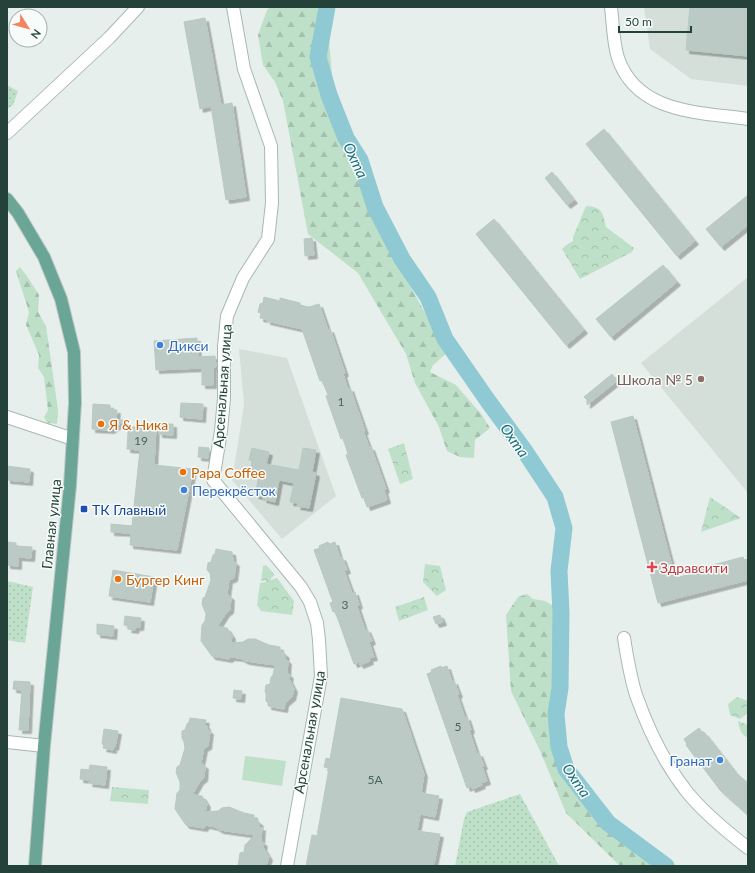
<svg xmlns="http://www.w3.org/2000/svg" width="755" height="873" font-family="Lato,sans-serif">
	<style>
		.built { fill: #d4dfda }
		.grass { fill: url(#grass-dots) }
		.forest { fill: url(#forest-firs) }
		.park { fill: url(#park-crowns) }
		.pitch { fill: #bfe0c8 }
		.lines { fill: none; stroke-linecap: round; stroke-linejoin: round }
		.river { stroke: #8ec9d4; stroke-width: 17 }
		.building { fill: #bbcac4; stroke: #b8c9c2; filter: url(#shadow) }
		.minor-casing { stroke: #a8b8b2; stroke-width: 14 }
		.major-casing { stroke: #c2cac8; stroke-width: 14 }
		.minor { stroke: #fff; stroke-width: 12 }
		.major { stroke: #6aa596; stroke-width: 12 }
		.shop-dot { fill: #3f7fe0; stroke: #f7fbf9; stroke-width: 1.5 }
		.education-dot { fill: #8d6e63; stroke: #f7fbf9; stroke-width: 1.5 }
		.food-dot { fill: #e8710a; stroke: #f7fbf9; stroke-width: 1.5 }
		.transit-dot { fill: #1a4fb4; stroke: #f7fbf9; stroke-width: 1.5 }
		.health-dot { fill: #e0444e; stroke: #f7fbf9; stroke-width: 1.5 }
		.labels { text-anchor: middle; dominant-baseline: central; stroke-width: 3; stroke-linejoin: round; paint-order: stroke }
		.number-label { font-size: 12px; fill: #4a645c }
		.shop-label { font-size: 14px; fill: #366cbe; stroke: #f7fbf9; text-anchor: start }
		.education-label { font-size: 14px; fill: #785e54; stroke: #f7fbf9; text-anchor: end }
		.street-label { font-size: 14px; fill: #24423a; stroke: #f7fbf9 }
		.food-label { font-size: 14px; fill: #c56008; stroke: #f7fbf9; text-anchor: start }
		.transit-label { font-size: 14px; fill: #164399; stroke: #f7fbf9; text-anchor: start }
		.health-label { font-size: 14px; fill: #be3a42; stroke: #f7fbf9; text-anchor: start }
		.water-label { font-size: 15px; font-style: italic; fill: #1c6f80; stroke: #f7fbf9 }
	</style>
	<defs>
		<pattern id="grass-dots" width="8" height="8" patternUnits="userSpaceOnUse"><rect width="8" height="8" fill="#bfe0c8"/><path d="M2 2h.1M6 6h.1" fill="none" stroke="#a4c1ad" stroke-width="1.8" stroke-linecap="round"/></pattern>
		<pattern id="forest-firs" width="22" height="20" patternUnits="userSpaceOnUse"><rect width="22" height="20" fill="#bfe0c8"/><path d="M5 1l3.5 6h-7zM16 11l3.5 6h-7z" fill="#a4c1ad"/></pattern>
		<pattern id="park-crowns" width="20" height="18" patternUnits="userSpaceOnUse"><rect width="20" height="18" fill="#bfe0c8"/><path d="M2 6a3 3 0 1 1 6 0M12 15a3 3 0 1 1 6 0" fill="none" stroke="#a4c1ad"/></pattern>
		<filter id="shadow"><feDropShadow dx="3.5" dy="3.5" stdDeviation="0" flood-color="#0004"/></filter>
	</defs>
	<rect width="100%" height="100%" fill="#e6efeb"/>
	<g class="built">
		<path d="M644 7H748V86L691 79 650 49Z"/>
		<path d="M748 277V493L641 363Z"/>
		<path d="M239 349 287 358 336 496 282 539 232 480 244 405Z"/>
	</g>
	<g class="grass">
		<path d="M7 85 18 91 13 105 7 109Z"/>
		<path d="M7 581 33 587 25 643 7 640Z"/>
		<path d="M520 794 559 866H455L464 819 467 812Z"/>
	</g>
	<g class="forest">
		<path d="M270 7H333L328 29 333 86 346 151 368 205 391 251 447 353 433 365 430 372 456 385 482 415 490 428 475 440 474 458 460 457 447 451 439 427 415 383 406 354 358 273 308 234 283 101 275 82 263 65 258 35 267 10Z"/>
		<path d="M20 267 27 276 39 295 38 312 46 326 58 410 57 424 47 423 44 417 48 410 44 377 38 368 39 355 26 325 29 312 16 271Z"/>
		<path d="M527 594 533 599 545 601 554 606V635L556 667 553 738 564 769 605 825 660 866H620L566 813 541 753 511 691 506 615 518 597Z"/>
	</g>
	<g class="park">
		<path d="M586 206C603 207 603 213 606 227L634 248 632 252 580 279 562 249 565 246 573 241V237Z"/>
		<path d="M404 443 413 479 400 484 388 449Z"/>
		<path d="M710 497 741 518 701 532Z"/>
		<path d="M425 564 440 566 446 590 437 596 423 582Z"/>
		<path d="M266 565 275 575 271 578V580L277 578 294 601 292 615 261 611 257 605 260 583 266 582 265 580 261 581 263 566Z"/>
		<path d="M424 597 428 610 399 621 395 607Z"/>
		<path d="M737 697 748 701V713L740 719 730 715 728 704Z"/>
		<path d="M738 721 748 725V738C741 735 739 728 738 721Z"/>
		<path d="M112 787 149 790 148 804 110 801Z"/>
	</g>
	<path class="pitch" d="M245 756 286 761 282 786 242 780Z"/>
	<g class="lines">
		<path class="river" d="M327 7 318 57 329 95 346 138 360 160 375 207 402 259 428 297 445 339 488 401 524 450 555 497 564 528 559 571 561 613 560 688 556 714 559 747 566 769 608 823 666 866"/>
	</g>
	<g class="building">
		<path d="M690 7H748V56L686 50Z"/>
		<path d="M205 18 221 105 232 103 246 197 226 200 211 106 200 109 184 22Z"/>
		<path d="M604 129 695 241 677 256 586 144Z"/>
		<path d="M552 172 574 200 567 205 545 178Z"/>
		<path d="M748 195V225L721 247 706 229Z"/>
		<path d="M494 219 584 330 566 345 476 234Z"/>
		<path d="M312 238 314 255 305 256 304 239Z"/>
		<path d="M663 265 677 282 611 337 596 319Z"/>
		<path d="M264 297 280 301V298L300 303V305L309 307 319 304 328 330 330 329 345 373 343 374 348 389 350 388 365 431H363L369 447H371L386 489 384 490 387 500 367 507 364 498H362L346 455 348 454 343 438 341 439 326 396 328 395 322 380 320 381 302 329 267 321V319L260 318 261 313 258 312 260 304 263 303Z"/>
		<path d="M197 338 198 357 215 356 216 367H213V385H202V368L156 370 154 341Z"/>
		<path d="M612 374 617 381 587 405V400L584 397Z"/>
		<path d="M181 403 203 404 202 419 180 417Z"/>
		<path d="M93 404 110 405V410H117L116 420H125L111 430 92 429Z"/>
		<path d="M633 416 675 578 695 573 694 570 743 557 744 560 748 559V580L658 603 611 422Z"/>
		<path d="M159 424H173V435L159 434Z"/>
		<path d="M133 427 156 428 154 465 193 469 177 550 130 545 131 533 111 532V524L132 526 140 450 127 449 128 432Z"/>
		<path d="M199 447 209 448 208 458 198 457Z"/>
		<path d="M252 448 269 452 266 464 299 470 303 448 316 450 312 472 316 473 309 508 297 506 298 503 290 502 294 483 279 480 275 502 263 499 264 497 255 495 260 471 251 469 252 461 249 460Z"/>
		<path d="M7 466 30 469 29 482 7 480Z"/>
		<path d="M7 542 16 543V546L32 547 31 558 18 557V566L7 565Z"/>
		<path d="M328 542 329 544 335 542 340 558 342 557 347 570 344 571 352 593 355 592 359 605 357 606 365 630 367 629 372 641 369 642 374 657 369 658 370 661 360 665 359 662 354 664 335 611 333 612 330 603 333 602 314 550 320 548 319 546Z"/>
		<path d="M216 549 232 552 233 561 236 563 234 578 229 580 227 594 231 597 230 610 226 613 217 627 227 628 232 636 231 643 243 642 248 639H255L269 645 280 647V650L286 655 285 658 288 661 287 673 290 675 289 679 294 689 292 697 285 703 284 709 268 706V703L266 701V693L265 692 266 685 270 684 271 677 273 675 275 665 246 661 240 658 231 657 229 659 212 656 201 641 202 625 205 621 206 614 202 604 203 598 205 597 211 580 210 573 207 570 208 563 211 562 213 555 215 554Z"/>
		<path d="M113 570 154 577 150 602 109 596Z"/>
		<path d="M440 615 443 622 436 624 433 617Z"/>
		<path d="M125 616 141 618 140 627H136L135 630 128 629 129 626 124 625Z"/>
		<path d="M97 624 114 626 113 636 97 634Z"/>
		<path d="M441 666V668L447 666 452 682 454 681 459 694 457 695 465 718 467 717 471 730H469L477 754 479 753 484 766H482L487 781 481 783 482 785 472 789 471 786 467 788 427 674 432 672 431 670Z"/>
		<path d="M14 681 30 682 28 730H19L22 690 13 689Z"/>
		<path d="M234 690 242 691 241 699 233 698Z"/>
		<path d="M341 698 402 709 424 774 421 793 439 796 435 817 420 814 417 831 440 834 434 864 432 863V866H306L312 835 317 836 329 768 324 767 325 763 326 758 330 759Z"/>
		<path d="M190 718 206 720 205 725 207 726V729L210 731 208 746 204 748 201 763 205 766 204 778 200 781 192 795 202 796 207 804 205 812 218 811 222 808 229 807 244 813 254 815V818L260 823 259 826 261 828 262 827 261 841 264 843 263 847 269 857 266 866H238L240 853 244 852 245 845 255 835 220 830 215 827 206 825 204 828 186 825 175 809 177 793 180 790V782L176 772 177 767 180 765 185 748 184 742 182 738V731L185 730 187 724 189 722Z"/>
		<path d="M699 728 703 733 704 732 736 773 748 783V815L720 790 686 745 687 744 684 739Z"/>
		<path d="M104 729 118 731 115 747 113 746V750L103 748 104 745 102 744Z"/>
		<path d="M90 765 107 767 105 785 89 783 90 780 80 779 81 769 89 770Z"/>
	</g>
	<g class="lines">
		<defs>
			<g id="minor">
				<path d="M233 7 244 69 271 146 272 203 268 239 243 278 227 316 224 347V398L221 431 213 480 301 587 310 602 317 623 319 640 321 676 287 866"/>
				<path d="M611 7C613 24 613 42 618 58 637 114 700 112 748 119"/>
				<path d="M7 133 109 38 138 7"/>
				<path d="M7 417 73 439"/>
				<path d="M624 638C627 657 630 676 636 695 648 729 665 764 687 792 704 813 726 831 748 848"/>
				<path d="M7 742 44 746"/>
			</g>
			<path id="major" d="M7 199 18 213 44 257 61 299 74 352 75 403 70 486 44 746 35 866"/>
		</defs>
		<use href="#minor" class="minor-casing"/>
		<use href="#major" class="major-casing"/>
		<use href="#minor" class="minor"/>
		<use href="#major" class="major"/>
	</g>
	<g class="shop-dot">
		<circle cx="160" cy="345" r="4"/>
		<circle cx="184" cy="490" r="4"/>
		<circle cx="720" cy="760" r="4"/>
	</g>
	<circle class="education-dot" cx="701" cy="379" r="4"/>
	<g class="food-dot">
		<circle cx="101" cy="424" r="4"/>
		<circle cx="183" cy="472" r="4"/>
		<circle cx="118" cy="579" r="4"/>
	</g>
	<rect class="transit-dot" x="80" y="505" width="8" height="8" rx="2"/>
	<path class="health-dot" d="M650 561h4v4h4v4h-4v4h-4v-4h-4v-4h4z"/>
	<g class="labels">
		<g class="number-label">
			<text x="341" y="401">1</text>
			<text x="141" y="440">19</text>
			<text x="345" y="604">3</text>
			<text x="458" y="726">5</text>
			<text x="375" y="779">5А</text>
		</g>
		<g class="shop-label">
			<text x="168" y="345">Дикси</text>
			<text x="192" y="490">Перекрёсток</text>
			<text x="712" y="760" text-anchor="end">Гранат</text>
		</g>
		<g class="education-label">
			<text x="693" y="379">Школа № 5</text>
		</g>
		<g class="street-label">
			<text transform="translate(222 386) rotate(-86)">Арсенальная улица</text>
			<text transform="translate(51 524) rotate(-84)">Главная улица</text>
			<text transform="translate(309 732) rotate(-80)">Арсенальная улица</text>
		</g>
		<g class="food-label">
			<text x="109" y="424">Я &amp; Ника</text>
			<text x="191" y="472">Papa Coffee</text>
			<text x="126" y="579">Бургер Кинг</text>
		</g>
		<g class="transit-label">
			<text x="92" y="509">ТК Главный</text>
		</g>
		<g class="health-label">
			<text x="660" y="567">Здравсити</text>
		</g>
		<g class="water-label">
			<text transform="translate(356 160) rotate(65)">Охта</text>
			<text transform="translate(515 440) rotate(55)">Охта</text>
			<text transform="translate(577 780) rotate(56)">Охта</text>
		</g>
	</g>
	<rect width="755" height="873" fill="none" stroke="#24423a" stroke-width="16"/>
	<g transform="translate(28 28) rotate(127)"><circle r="19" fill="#f7fbf9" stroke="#a3b1ad"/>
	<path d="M0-3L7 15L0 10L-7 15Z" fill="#f4845f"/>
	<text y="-6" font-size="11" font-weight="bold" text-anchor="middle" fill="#24423a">N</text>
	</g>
	<path d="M619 26v6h72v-6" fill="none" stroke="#24423a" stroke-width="2"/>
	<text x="625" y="26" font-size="12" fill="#24423a" stroke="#f7fbf9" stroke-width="3" paint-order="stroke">50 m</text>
</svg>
